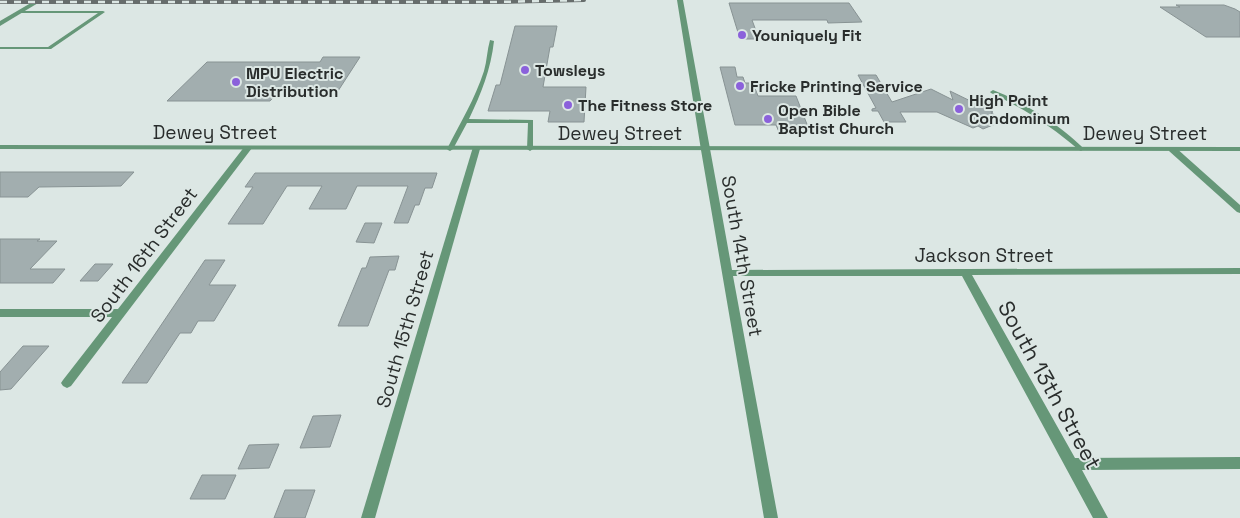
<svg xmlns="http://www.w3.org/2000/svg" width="1240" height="518" font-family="'Space Grotesk',sans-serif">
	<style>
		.building { fill: #a2aeaf; stroke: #889394 }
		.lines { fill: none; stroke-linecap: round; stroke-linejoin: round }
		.service { fill: #669778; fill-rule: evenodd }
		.minor { fill: #669778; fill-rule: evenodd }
		.tertiary { fill: #669778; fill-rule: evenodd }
		.rail-casing { stroke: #676d6c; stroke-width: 4 }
		.rail { stroke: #dce7e4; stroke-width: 2.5; stroke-dasharray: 7; stroke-linecap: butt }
		.poi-dot { fill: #8b61db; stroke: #dce7e4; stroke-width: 2 }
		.labels { text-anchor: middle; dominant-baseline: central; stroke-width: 4; stroke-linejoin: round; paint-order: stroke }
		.far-poi-label { font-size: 16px; font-weight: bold; fill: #292d2c; stroke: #dce7e4; text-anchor: start }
		.street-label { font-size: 19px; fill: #292d2c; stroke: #dce7e4 }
		.near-street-label { font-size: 22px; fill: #292d2c; stroke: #dce7e4 }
	</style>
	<rect width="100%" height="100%" fill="#dce7e4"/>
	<g class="building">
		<path d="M729 3H849L862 22 828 23 827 20H752L759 39H740Z"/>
		<path d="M1176 5H1224L1235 9 1240 12V37H1206L1160 7H1180Z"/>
		<path d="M515 26H557L553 47H550L543 87H586L584 122H548L550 111H488L496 85H500Z"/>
		<path d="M323 57H360L338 91H279L270 101H167L207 62H320Z"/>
		<path d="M720 67H735L737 77H743L745 83H753L758 96H796L810 132H779L776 125H735Z"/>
		<path d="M858 75H876L892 102 931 89 953 100 950 91 993 112 991 113 1005 120 983 129 978 126 973 128 937 112H900L906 122H884L878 111H872V109L876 108Z"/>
		<path d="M0 172H134L121 186 39 187 28 197H0Z"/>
		<path d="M255 173H437L432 188H425L419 205H415L408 223H394L408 186H357L346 209H309L322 186H287L263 224H228L253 187H245Z"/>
		<path d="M365 223H382L374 243 356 242Z"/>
		<path d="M0 239H40L37 241H57L30 269H65L53 283H0Z"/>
		<path d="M399 256 395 270H389L368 326H338L362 268H366L370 257Z"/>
		<path d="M205 260H225L209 285H236L214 321H198L191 333H180L147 383H122Z"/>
		<path d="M95 264H113L98 281H80Z"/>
		<path d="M23 346H49L11 389 0 390V372Z"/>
		<path d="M341 415 330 447 300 448 313 416Z"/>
		<path d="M279 444 269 468 238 469 249 445Z"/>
		<path d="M202 475H236L225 499H190Z"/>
		<path d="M285 490H315L305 518H274Z"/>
	</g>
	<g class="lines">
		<g class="service">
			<path d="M19 11H103L105 12 51 49H0V47H48L98 13H21L19 12Z"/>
			<path d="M490 40 494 41C491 69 481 94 469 119L533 120V149L530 151 527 149 528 123H467L453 149 450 151 448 150 447 149C460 123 475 99 484 71 487 61 487 50 490 40Z"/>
			<path d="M993 90C1022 101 1063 127 1084 149L1081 151 1079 150C1052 127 1023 108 991 93L990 92Z"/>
		</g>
		<g class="minor">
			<path d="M36 0H43L0 26V21Z"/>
			<path d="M677 0H683L732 270 1240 268V274L972 275 1075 458 1240 457V469L1082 470 1108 518H1093L962 276H733L778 518H764L701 150Z"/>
			<path d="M245 146H251L252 148 71 386 67 388 63 386 61 383 63 380 112 317H0V309H118Z"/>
			<path d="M473 147H476L480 149 375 518H361Z"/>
			<path d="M1169 147H1175L1240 205V213L1237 212 1169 151Z"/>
		</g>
		<path class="tertiary" d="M0 145 1240 147V151L0 149Z"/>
		<defs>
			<path id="rail" d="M0 2H495L584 0"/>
		</defs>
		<use href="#rail" class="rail-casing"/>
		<use href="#rail" class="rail"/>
	</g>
	<g class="poi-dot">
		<circle cx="742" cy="35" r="5"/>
		<circle cx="525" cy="70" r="5"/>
		<circle cx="236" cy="82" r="5"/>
		<circle cx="740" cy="86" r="5"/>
		<circle cx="568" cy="105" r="5"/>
		<circle cx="959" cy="109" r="5"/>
		<circle cx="768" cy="119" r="5"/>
	</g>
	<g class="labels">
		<g class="far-poi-label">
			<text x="752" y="35">Youniquely Fit</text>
			<text x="535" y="70">Towsleys</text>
			<text x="246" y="73">MPU Electric<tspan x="246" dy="18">Distribution</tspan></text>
			<text x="750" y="86">Fricke Printing Service</text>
			<text x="969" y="100">High Point<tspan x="969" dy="18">Condominum</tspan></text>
			<text x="578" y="105">The Fitness Store</text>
			<text x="778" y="110">Open Bible<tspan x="778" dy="18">Baptist Church</tspan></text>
		</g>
		<g class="street-label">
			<text x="215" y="132">Dewey Street</text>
			<text x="620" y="133">Dewey Street</text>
			<text x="1145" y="133">Dewey Street</text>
			<text transform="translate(144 255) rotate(-53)">South 16th Street</text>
			<text x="984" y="255">Jackson Street</text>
			<text transform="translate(742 256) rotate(80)">South 14th Street</text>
			<text transform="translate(405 329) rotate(-74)">South 15th Street</text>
		</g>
		<g class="near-street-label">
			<text transform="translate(1050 385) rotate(61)">South 13th Street</text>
		</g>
	</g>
</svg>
